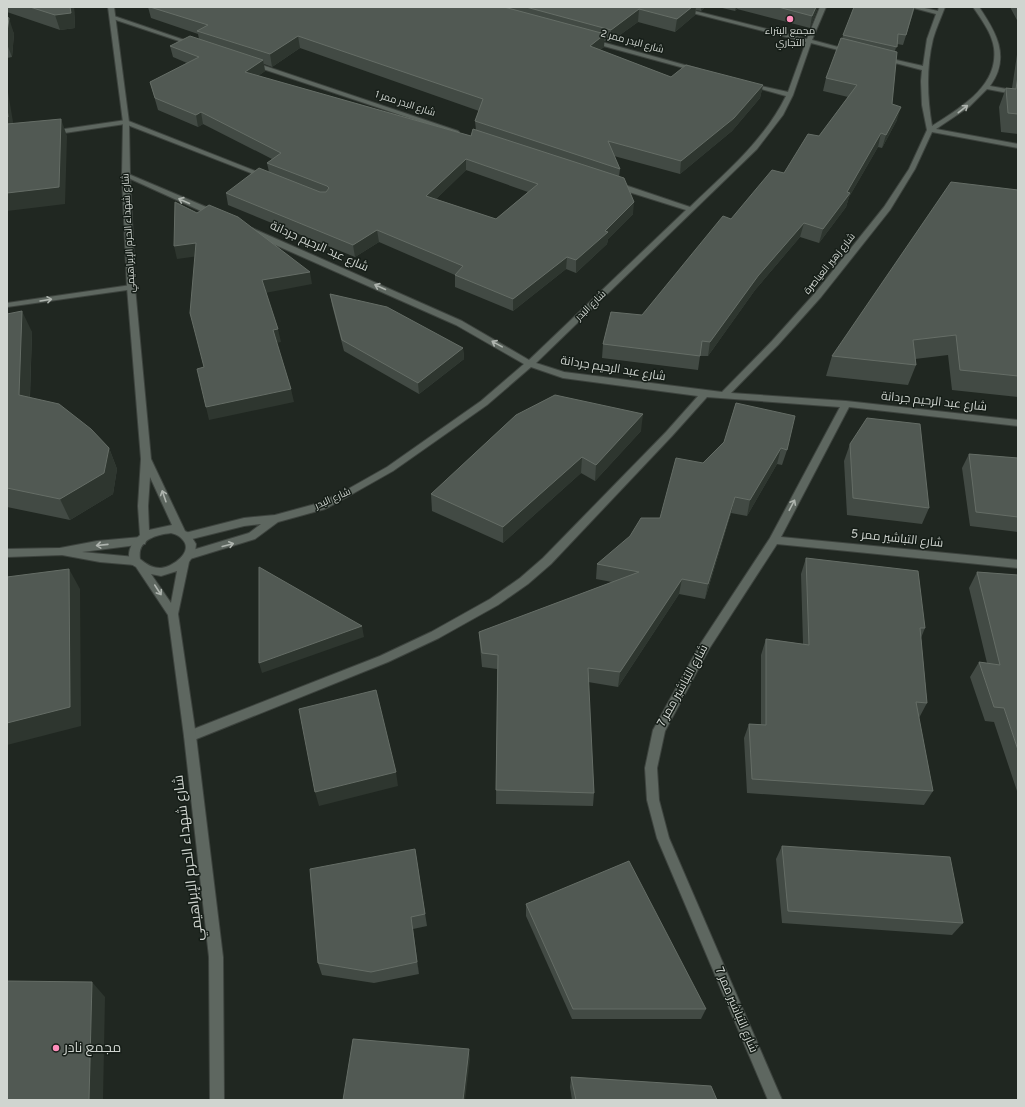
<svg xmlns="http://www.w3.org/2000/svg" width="1025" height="1107" font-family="Overpass,Cairo,sans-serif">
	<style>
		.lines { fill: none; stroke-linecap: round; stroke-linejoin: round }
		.service-casing { stroke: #3d433e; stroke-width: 2 }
		.minor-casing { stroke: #3d433e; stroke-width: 2 }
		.tertiary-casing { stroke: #3d433e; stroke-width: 2 }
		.service { fill: #5e6760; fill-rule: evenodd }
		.minor { fill: #5e6760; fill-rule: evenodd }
		.tertiary { fill: #5e6760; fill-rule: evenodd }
		.wall { fill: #424a44; fill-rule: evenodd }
		.shaded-wall { fill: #2e362f }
		.building { fill: #515953; stroke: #656d66; fill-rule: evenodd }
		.oneway { stroke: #aeb4ae }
		.poi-dot { fill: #fe8ebb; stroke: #161e18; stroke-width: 1.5 }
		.labels { text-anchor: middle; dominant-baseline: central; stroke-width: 3; stroke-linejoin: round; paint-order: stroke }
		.far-poi-label { font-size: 10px; fill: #d0d5d0; stroke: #161e18 }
		.far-street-label { font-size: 10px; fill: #d0d5d0; stroke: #161e18 }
		.street-label { font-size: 12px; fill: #d0d5d0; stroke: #161e18 }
		.near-street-label { font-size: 14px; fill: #d0d5d0; stroke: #161e18 }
		.near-poi-label { font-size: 14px; fill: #d0d5d0; stroke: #161e18; text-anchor: start }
	</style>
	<rect width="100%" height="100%" fill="#202721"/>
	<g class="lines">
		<defs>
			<path id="service" d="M131 285H134V289L7 307V303Z"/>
			<g id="minor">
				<path d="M669 7H679L807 39 820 7H826L812 40 853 51 850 53 811 43 793 95 783 115 757 149 536 363 564 372 722 392 772 341 815 293 884 207 909 169 927 130 922 105 921 81 922 70 880 59 883 57 923 66 927 39 936 14 910 7H920L938 11 939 7H945C941 18 936 28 933 39 926 68 927 97 932 126 960 108 999 86 994 48 992 33 981 19 973 7H979C996 32 1011 57 990 86L1018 91V95L987 89 969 107 936 129 1018 144V148L932 132 915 169 890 210 821 297 778 345 731 393 846 401 1018 420V426L849 407 781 537 1018 560V568L777 544 709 649 665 731 657 768 659 800 669 838 782 1100H768L657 838 647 800 645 768 653 730 701 643 770 538 840 407 707 397 672 436 551 564 528 584 498 605 439 638 388 662 194 740 190 741 186 740 184 736 186 732 380 656 431 632 490 599 520 578 543 558 666 432 698 396 563 378 531 367 487 405 393 471 347 497 325 509 278 522 255 539 190 559 186 558 185 555 186 552 249 533 261 524 244 526 188 540 185 539 183 536 185 533 244 518 275 515 319 503 341 493 387 467 481 401 524 364 456 325 246 232V228H252L462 321 529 360 686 210 613 187V183H619L690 207C725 173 764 141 786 96L747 85V83L788 92 806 42Z"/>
				<path d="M110 16H114L196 44 191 45 110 18Z"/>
				<path d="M591 39 699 69 700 70 695 71 589 42V40Z"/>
				<path d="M253 62 458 131 459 132 454 133 251 65 250 64Z"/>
				<path d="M126 120 268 176 270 177 266 179 264 178 125 124 51 135 48 133 51 131Z"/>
				<path d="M126 173 218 212 219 214 215 216H212L124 176V174Z"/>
				<path d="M141 537 145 538 146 541 145 544 82 552 135 557 139 558 140 561 139 564 135 565 100 562 62 555 7 557V549L60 548 97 541Z"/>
			</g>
			<path id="tertiary" d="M108 7H114L129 122 130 175 135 287 151 459 185 531 189 533 196 544 195 553 189 562 178 614 196 736 223 957 224 1100H210L209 957 184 736 168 615 136 567 131 564C126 553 131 543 140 535L138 506 141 459 127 287 122 175 123 122ZM150 477 172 525 149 530 148 506ZM171 533C175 534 180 536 182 539 195 551 172 568 160 568 152 568 146 564 140 559 137 540 155 535 171 533ZM177 571 171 603 151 574 161 576Z"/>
		</defs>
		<use href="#service" class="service-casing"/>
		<use href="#minor" class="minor-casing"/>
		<use href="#tertiary" class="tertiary-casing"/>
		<use href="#service" class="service"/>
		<use href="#minor" class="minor"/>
		<use href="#tertiary" class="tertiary"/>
	</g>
	<g class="wall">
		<path d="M7 7H74L75 28 60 30 7 12Z"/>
		<path d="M148 7H705L701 11 696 10 695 15 675 32 638 22 610 42 604 41V47L600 50 671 77 763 85 760 98 732 131 680 174 614 156 620 169 619 177 633 214 608 239 607 244 576 273 566 269 513 311 455 287V275L379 242 355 257 228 205 226 193 269 172 267 163 272 159 203 124 198 127 158 110 150 82 187 63 173 57 170 46 199 39 198 34 151 18ZM300 48 479 111 475 121 476 130 471 136 258 76 265 71 264 64 272 67ZM466 170 528 192 496 219 436 199Z"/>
		<path d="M718 7H818L810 28 737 9 735 11Z"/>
		<path d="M915 7 903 45 897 44 895 51 892 104 897 120 882 148 878 147 849 197 846 207 819 243 800 237 755 290 708 356H700L698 370 602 358 603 344 642 315 731 219 784 173 819 136 848 97 823 91 826 78 842 39 843 35Z"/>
		<path d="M1010 7H1018V22Z"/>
		<path d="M7 17 14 34 12 57 7 58Z"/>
		<path d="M1018 48V134L1001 132 999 107 1006 88H1012Z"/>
		<path d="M1018 190V397L952 390 948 355 915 359 916 365 908 385 826 376 832 356Z"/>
		<path d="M330 294 463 348 464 359 419 394 344 351 332 305Z"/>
		<path d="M7 314 32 332 30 397 109 448 117 469 113 494 70 520 7 507Z"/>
		<path d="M736 403 787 450 782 465 777 464 747 516 731 513 705 599 679 594 618 687 588 682 594 793 593 806 496 804 497 669 482 667 480 646 479 632 612 582 596 579 597 564 660 518 703 463 724 442Z"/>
		<path d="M641 431 595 481 581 473 503 543 432 511 431 494Z"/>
		<path d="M850 444 929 508 922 524 847 515 844 461Z"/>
		<path d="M969 454 1018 458V532L970 526 962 468Z"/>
		<path d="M806 558 925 628 921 638 927 703 919 718 933 791 924 805 747 793 744 738 749 724H761V655L766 639 803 644 801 574Z"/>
		<path d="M977 572 1018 575V794L994 722 985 721 970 677 979 662 987 663 969 588Z"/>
		<path d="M782 846 963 923 952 935 782 923 776 859Z"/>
		<path d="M415 849 427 926 413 929 419 974 374 983 322 975 318 963Z"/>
		<path d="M526 904 706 1009 701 1019H572L526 916Z"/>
		<path d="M571 1077 717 1100H572L570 1087Z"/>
	</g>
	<g class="shaded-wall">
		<path d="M70 7H74L75 28 60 30 55 15Z"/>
		<path d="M692 7H696L695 15 675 32 677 19Z"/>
		<path d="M701 7H705L701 11Z"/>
		<path d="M736 7H738L737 9 735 11Z"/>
		<path d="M816 7H818L810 28 812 16Z"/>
		<path d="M639 9 638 22 610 42 611 30Z"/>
		<path d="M9 18 14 34 12 57 7 44V32Z"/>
		<path d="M605 34 604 47 589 58 590 46Z"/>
		<path d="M298 36 300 48 272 67 270 54Z"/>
		<path d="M263 60 265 71 247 84 245 72Z"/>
		<path d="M763 85 760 98 732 131 680 174 681 161Z"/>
		<path d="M7 86 15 134 7 136Z"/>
		<path d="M901 107 897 120 882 148 886 135Z"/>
		<path d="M201 112 203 124 198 127 196 115Z"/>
		<path d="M61 119 67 136 65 204 7 211V193Z"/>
		<path d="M881 133 878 147 849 197 846 207 819 243 823 229 847 192Z"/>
		<path d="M466 159V170L427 208 426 196Z"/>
		<path d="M634 202 633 214 608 239 607 244 576 273V260Z"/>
		<path d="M804 223 800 237 755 290 708 356 710 342 758 276Z"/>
		<path d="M377 230 379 242 355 257 353 245Z"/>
		<path d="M196 243 199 256 177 259 174 246Z"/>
		<path d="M567 257 566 269 513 311V299Z"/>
		<path d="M310 272 312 284 265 293 262 280Z"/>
		<path d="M22 311 32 332 29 416 19 395Z"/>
		<path d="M278 329 281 342 276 343 273 330Z"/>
		<path d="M463 348 464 359 419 394 418 383Z"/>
		<path d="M291 389 294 402 209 420 206 407Z"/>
		<path d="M643 414 641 431 595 481 596 465Z"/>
		<path d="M109 448 117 469 113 494 70 520 60 499Z"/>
		<path d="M781 448 777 464 747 516 750 500Z"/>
		<path d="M582 457 581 473 503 543V527Z"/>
		<path d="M735 497 731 513 705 599 708 584Z"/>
		<path d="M69 569 80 589 81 726 7 745V723Z"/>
		<path d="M682 579 679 594 618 687 620 672Z"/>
		<path d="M362 626 364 637 262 673 259 663Z"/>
		<path d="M396 772 398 786 319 806 315 792Z"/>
		<path d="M411 917 413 929 419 974 417 962Z"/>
		<path d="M92 982 105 997 103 1100H89Z"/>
		<path d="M469 1049 470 1059 465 1100H463Z"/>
	</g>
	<g class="building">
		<path d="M30 7H70L71 13 55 15Z"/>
		<path d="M150 7H504L605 34 590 46 671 77 686 65 763 85 734 118 681 161 608 141 620 169 475 121 483 99 298 36 270 54 197 31 208 25Z"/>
		<path d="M526 7H692L677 19 639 9 611 30Z"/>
		<path d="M778 7H816L812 16Z"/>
		<path d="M854 7H914L906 35 898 34 897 47 843 35Z"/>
		<path d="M7 17 9 18 7 32Z"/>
		<path d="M190 36 263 60 245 72 471 136 473 129 624 178 634 202 605 231 608 232 576 260 567 257 513 299 455 275 463 266 377 230 353 245 226 193 259 168 320 192H326L329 188 327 186 267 163 281 153 201 112 196 115 155 98 150 82 199 57 170 46ZM466 159 538 184 496 219 426 196Z"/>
		<path d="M841 38 897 52 892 104 901 107 886 135 881 133 847 192 850 193 823 229 804 223 758 276 710 342 702 341 700 356 603 344 611 312 642 315 723 216 731 219 772 170 784 173 808 134 819 136 857 85 826 78Z"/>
		<path d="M1018 76V114L1008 113 1006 88 1016 89Z"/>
		<path d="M7 108 8 117 7 118Z"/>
		<path d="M61 119 59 187 7 193V124Z"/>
		<path d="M951 182 1018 190V376L960 370 956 335 913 340 916 365 832 356Z"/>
		<path d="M175 202 197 213 209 205 238 217 310 272 262 280 278 329 273 330 291 389 206 407 197 369 204 367 190 313 196 243 174 246Z"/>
		<path d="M330 294 387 307 463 348 418 383 342 340Z"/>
		<path d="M22 311 19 395 59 404 91 429 109 448 104 473 60 499 7 488V314Z"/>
		<path d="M555 395 643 414 596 465 582 457 503 527 431 494 516 415Z"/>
		<path d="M736 403 795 416 787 450 781 448 750 500 735 497 708 584 682 579 620 672 588 668 594 793 496 790 498 655 482 653 479 632 639 572 597 564 630 536 641 518H660L676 458 703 463 724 442Z"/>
		<path d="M867 418 920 424 929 508 853 498 850 444Z"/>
		<path d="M969 454 1018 458V517L976 512Z"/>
		<path d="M806 558 918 571 925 628H920L927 703 916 702 933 791 752 779 749 724 766 725V639L809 645Z"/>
		<path d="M259 567 362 626 259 663Z"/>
		<path d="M69 569 70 707 7 723V577Z"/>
		<path d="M977 572 1018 575V750L1004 708 994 707 979 662 1000 665Z"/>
		<path d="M376 690 396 772 315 792 299 709Z"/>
		<path d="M782 846 950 857 963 923 788 911Z"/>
		<path d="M415 849 425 914 411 917 417 962 371 972 318 963 310 869Z"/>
		<path d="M629 861 706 1009H573L526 904Z"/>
		<path d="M7 981 92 982 89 1100H7Z"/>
		<path d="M353 1039 469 1049 463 1100H343Z"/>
		<path d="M571 1077 711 1086 717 1100H576Z"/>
	</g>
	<defs><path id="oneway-shaft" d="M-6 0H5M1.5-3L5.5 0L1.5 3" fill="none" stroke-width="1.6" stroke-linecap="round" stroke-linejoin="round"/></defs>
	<g class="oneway">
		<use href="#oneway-shaft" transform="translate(963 109) rotate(-38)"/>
		<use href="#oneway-shaft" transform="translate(184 201) rotate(-156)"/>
		<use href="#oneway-shaft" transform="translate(380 287) rotate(-156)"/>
		<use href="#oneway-shaft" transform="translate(46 300) rotate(-9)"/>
		<use href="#oneway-shaft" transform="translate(497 344) rotate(-151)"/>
		<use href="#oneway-shaft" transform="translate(164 496) rotate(-109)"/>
		<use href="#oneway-shaft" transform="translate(792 505) rotate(-62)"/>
		<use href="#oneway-shaft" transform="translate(102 545) rotate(174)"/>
		<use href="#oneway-shaft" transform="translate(228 545) rotate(-15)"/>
		<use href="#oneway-shaft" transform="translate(158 590) rotate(57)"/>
	</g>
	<g class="poi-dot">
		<circle cx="790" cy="19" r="4"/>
		<circle cx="56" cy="1048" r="4"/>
	</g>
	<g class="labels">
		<g class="far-poi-label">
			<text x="790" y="31">مجمع البتراء<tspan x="790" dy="12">التجاري</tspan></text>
		</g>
		<g class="far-street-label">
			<text transform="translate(632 42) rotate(15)">شارع البدر ممر 2</text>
			<text transform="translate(405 104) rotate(18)">شارع البدر ممر 1</text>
			<text transform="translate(129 233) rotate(-93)">شارع شهداء الحرم الإبراهيمي</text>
			<text transform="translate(830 264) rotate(-51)">شارع زهير العياصرة</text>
			<text transform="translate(591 306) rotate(-44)">شارع البدر</text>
			<text transform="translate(333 499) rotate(-24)">شارع البدر</text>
		</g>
		<g class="street-label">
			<text transform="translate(319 247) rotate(24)">شارع عبد الرحيم جردانة</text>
			<text transform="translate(613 369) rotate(9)">شارع عبد الرحيم جردانة</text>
			<text transform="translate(934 402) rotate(6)">شارع عبد الرحيم جردانة</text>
			<text transform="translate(897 539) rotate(6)">شارع التباشير ممر 5</text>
			<text transform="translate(683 686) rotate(-61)">شارع التباشير ممر 7</text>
			<text transform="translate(736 1010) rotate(67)">شارع التباشير ممر 7</text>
		</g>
		<g class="near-street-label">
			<text transform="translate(189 858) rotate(-97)">شارع شهداء الحرم الإبراهيمي</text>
		</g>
		<g class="near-poi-label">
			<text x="64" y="1048">مجمع نادر</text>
		</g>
	</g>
	<rect width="1025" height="1107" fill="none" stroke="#d0d5d0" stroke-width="16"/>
</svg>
